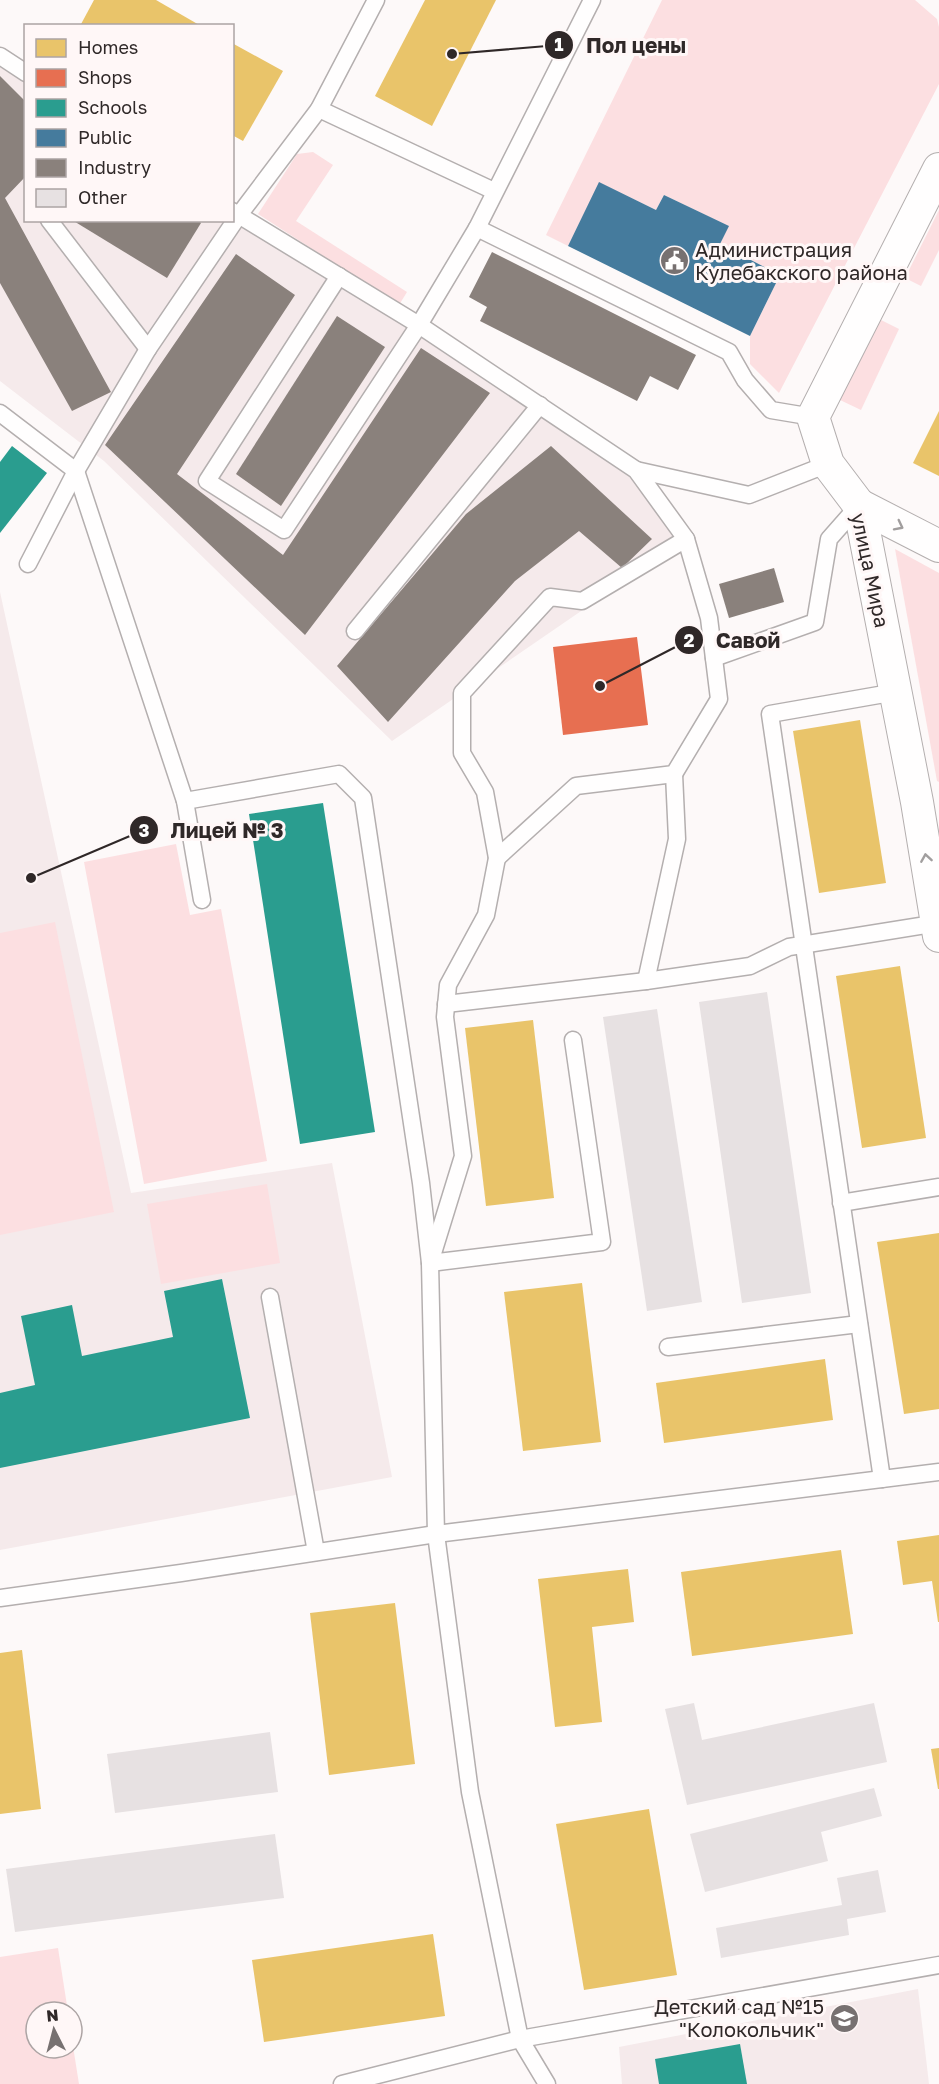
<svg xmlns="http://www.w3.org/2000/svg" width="939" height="2084" font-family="'Golos Text',sans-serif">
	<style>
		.built { fill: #f5eaeb }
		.green { fill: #fcdfe1 }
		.homes { fill: #e9c46a }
		.shops { fill: #e76f51 }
		.schools { fill: #2a9d8f }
		.public { fill: #457b9d }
		.industry { fill: #8a817c }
		.building { fill: #e7e1e2 }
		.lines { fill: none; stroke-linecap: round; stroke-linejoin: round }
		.lane-casing { stroke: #b4afaf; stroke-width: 19 }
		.street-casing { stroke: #b4afaf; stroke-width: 34 }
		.lane { stroke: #fffefe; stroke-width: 16 }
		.street { stroke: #fffefe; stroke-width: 32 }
		.oneway { stroke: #a19e9e }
		.labels { text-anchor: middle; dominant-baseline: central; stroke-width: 6; stroke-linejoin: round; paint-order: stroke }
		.poi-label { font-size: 20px; fill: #2f2828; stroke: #fff7f7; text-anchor: start }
		.street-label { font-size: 20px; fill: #2f2828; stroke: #fff7f7 }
		.leader { fill: none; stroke: #2f2828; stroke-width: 2 }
		.callout-dot { fill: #2f2828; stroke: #fff7f7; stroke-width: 2 }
		.mark-label { font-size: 18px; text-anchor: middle; font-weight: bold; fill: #fff }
		.callout-label { font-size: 21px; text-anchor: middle; font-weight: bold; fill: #2f2828; stroke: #fff7f7; stroke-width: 6; stroke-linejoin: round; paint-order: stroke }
	</style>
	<rect width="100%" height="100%" fill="#fdf9f9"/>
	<g class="built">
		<path d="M0 56 25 73 26 220H232L233 211 636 470 686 539 392 741 104 461 0 381Z"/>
		<path d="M0 592 131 1193 332 1163 392 1477 0 1550Z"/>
		<path d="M918 1989 929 2084H622L619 2047Z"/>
	</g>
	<g class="green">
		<path d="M662 0H915L937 19 939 27V84L779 393 750 364V336L780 275 720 244 728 226 664 195 656 210 600 183 568 246 546 235Z"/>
		<path d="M313 152 333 165 296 221 407 292 399 305 258 214 297 154Z"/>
		<path d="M939 210V250L921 286 905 278Z"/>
		<path d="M879 319 899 329 861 410 840 400Z"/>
		<path d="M895 549 939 573V782L937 781Z"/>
		<path d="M176 844 190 915 221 909 267 1161 144 1184 84 862Z"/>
		<path d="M55 922 114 1212 0 1235V933Z"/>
		<path d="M267 1184 280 1263 161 1284 147 1204Z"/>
		<path d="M58 1948 68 2012H36V2048H72V2040L79 2084H0V1957Z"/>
	</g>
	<g class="homes">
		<path d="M94 0H156L201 26H80Z"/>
		<path d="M425 0H496L432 126 375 96Z"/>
		<path d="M232 43 283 71 243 141 232 135Z"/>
		<path d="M939 411V476L913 463Z"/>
		<path d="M860 720 886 883 819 893 793 731Z"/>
		<path d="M900 966 926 1138 862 1148 836 976Z"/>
		<path d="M533 1020 554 1198 486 1206 465 1028Z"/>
		<path d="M939 1233V1409L904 1414 877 1242Z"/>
		<path d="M582 1283 601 1442 523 1451 504 1292Z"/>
		<path d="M825 1359 833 1420 664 1443 656 1383Z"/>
		<path d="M939 1535V1622H938L932 1581 903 1585 897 1541Z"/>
		<path d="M841 1550 853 1634 692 1656 681 1572Z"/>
		<path d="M628 1569 634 1622 592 1627 602 1722 555 1727 538 1579Z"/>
		<path d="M395 1603 415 1764 329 1775 310 1613Z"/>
		<path d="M22 1650 41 1809 0 1814V1653Z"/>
		<path d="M939 1748V1789H938L931 1749Z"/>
		<path d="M649 1809 677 1975 584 1990 556 1824Z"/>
		<path d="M433 1934 445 2016 264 2042 252 1960Z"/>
	</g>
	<path class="shops" d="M637 637 648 725 563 735 553 647Z"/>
	<g class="schools">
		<path d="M12 446 47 473 0 533V462Z"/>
		<path d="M323 803 375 1132 300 1144 249 814Z"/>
		<path d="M222 1279 250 1418 0 1468V1393L35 1385 21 1316 72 1305 82 1356 173 1337 164 1291Z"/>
		<path d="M740 2044 747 2084H659L655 2059Z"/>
	</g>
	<path class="public" d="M599 182 656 210 664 195 729 226 720 244 780 275 750 336 568 246Z"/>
	<g class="industry">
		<path d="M0 76 26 102V176L5 198 111 392 72 411 0 283Z"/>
		<path d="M72 220H198L201 223 167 278Z"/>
		<path d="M492 252 696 355 678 390 650 376 637 401 480 321 487 307 469 297Z"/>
		<path d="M236 254 295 295 177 474 283 555 421 348 490 393 305 635 105 445Z"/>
		<path d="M337 316 385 347 281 506 236 474Z"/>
		<path d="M551 446 652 539 622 568 579 531 515 581 388 722 337 666 466 514Z"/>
		<path d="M774 568 784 602 729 618 719 584Z"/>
	</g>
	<g class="building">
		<path d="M767 992 811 1293 742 1303 699 1002Z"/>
		<path d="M657 1009 702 1302 647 1311 603 1017Z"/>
		<path d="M694 1703 702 1740 874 1703 887 1762 687 1805 665 1709Z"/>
		<path d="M270 1732 278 1792 115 1813 107 1754Z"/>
		<path d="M874 1788 882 1816 821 1832 828 1861 705 1892 690 1834Z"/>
		<path d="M275 1834 284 1898 15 1932 6 1869Z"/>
		<path d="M878 1870 886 1912 847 1919 849 1935 721 1958 716 1928 842 1905 837 1878Z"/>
	</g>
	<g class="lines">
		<defs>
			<g id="lane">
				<path d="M0 56 26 73"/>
				<path d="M319 109 494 191"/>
				<path d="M232 211 419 325 636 470 686 539 709 618 719 699 674 774 576 786 497 858"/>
				<path d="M49 220 148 349"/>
				<path d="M477 228 729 352 745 380 771 410 813 417"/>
				<path d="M339 276 207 481 284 530 419 325 477 228 592 0"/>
				<path d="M0 413 76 471 185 801 202 900"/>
				<path d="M636 470 749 495 828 464"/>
				<path d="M28 564 76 471 148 349 239 215 319 109 376 0"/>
				<path d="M355 631 540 405"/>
				<path d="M714 658 815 622 829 539 859 505"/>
				<path d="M185 801 339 774 363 798 421 1183 430 1263 436 1534 470 1792 520 2039 547 2084"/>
				<path d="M646 981 677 839 674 774"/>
				<path d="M446 1004 646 981 750 966 789 947 939 923"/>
				<path d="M573 1040 602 1242 430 1263 463 1156 445 1017 448 985 486 915 497 858 485 792 462 753V693L550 597 582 601 686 539"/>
				<path d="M841 1203 939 1187"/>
				<path d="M270 1297 316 1552"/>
				<path d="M668 1347 859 1324"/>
				<path d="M882 1479 770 714 896 692"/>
				<path d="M0 1598 181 1573 436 1534 939 1472"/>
				<path d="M342 2084 520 2039 939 1965"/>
			</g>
			<g id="street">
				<path d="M939 169 813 417 828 464 859 505 917 802 939 936"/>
				<path d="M859 505 939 546"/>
			</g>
		</defs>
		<use href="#lane" class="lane-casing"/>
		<use href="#street" class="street-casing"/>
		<use href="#lane" class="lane"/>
		<use href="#street" class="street"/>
	</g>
	<defs><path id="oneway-chevron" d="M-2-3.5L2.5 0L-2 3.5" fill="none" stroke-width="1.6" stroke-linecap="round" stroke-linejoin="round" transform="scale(1.5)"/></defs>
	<g class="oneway">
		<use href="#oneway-chevron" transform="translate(899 526) rotate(27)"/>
		<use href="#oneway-chevron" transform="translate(926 858) rotate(-99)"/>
	</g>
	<defs>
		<symbol id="civic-disc" viewBox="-11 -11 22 22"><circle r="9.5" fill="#777171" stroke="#fff7f7"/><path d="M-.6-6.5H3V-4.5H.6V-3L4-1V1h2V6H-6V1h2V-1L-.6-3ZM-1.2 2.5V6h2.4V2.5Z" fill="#fff"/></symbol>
		<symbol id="school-disc" viewBox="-11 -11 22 22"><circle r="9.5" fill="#777171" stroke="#fff7f7"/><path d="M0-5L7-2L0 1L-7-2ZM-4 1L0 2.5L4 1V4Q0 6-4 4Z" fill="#fff"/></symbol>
	</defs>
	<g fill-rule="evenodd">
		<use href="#civic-disc" x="658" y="244" width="33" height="33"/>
		<use href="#school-disc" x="828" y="2002" width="33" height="33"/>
	</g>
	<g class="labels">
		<g class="poi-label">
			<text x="695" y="249">Администрация<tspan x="695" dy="23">Кулебакского района</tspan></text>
			<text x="824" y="2006" text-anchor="end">Детский сад №15<tspan x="824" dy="23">"Колокольчик"</tspan></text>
		</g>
		<g class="street-label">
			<text transform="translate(871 570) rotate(78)">улица Мира</text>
		</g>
	</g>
	<path class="leader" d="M452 54L559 45M600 686L689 640M31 878L144 830"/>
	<g class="callout-dot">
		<circle cx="452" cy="54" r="6"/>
		<circle cx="600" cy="686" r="6"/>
		<circle cx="31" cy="878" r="6"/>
		<circle cx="559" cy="45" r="15"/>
		<circle cx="689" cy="640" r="15"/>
		<circle cx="144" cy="830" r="15"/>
	</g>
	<g class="mark-label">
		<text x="559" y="51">1</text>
		<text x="689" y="647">2</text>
		<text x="144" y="837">3</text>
	</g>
	<g class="callout-label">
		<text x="636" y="53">Пол цены</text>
		<text x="748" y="648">Савой</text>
		<text x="227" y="838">Лицей № 3</text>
	</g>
	<rect x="24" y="24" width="210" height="198" fill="#fff7f7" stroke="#aca4a4" stroke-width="1.5"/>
	<rect x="36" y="39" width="30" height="18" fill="#e9c46a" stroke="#aca4a4" stroke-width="1.5"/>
	<text x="78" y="54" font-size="18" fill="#2f2828">Homes</text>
	<rect x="36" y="69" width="30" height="18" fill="#e76f51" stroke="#aca4a4" stroke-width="1.5"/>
	<text x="78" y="84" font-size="18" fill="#2f2828">Shops</text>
	<rect x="36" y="99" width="30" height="18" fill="#2a9d8f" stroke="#aca4a4" stroke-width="1.5"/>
	<text x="78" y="114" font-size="18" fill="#2f2828">Schools</text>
	<rect x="36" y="129" width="30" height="18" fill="#457b9d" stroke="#aca4a4" stroke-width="1.5"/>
	<text x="78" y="144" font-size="18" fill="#2f2828">Public</text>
	<rect x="36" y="159" width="30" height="18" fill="#8a817c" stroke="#aca4a4" stroke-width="1.5"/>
	<text x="78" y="174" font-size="18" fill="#2f2828">Industry</text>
	<rect x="36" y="189" width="30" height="18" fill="#e7e1e2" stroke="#aca4a4" stroke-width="1.5"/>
	<text x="78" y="204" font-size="18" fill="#2f2828">Other</text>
	<g transform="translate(54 2030) rotate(354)"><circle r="28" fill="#fff7f7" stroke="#aca4a4" stroke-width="1.5"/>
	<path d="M0-4.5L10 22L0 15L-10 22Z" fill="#777171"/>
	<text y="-9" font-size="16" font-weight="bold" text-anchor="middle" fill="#2f2828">N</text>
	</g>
</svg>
